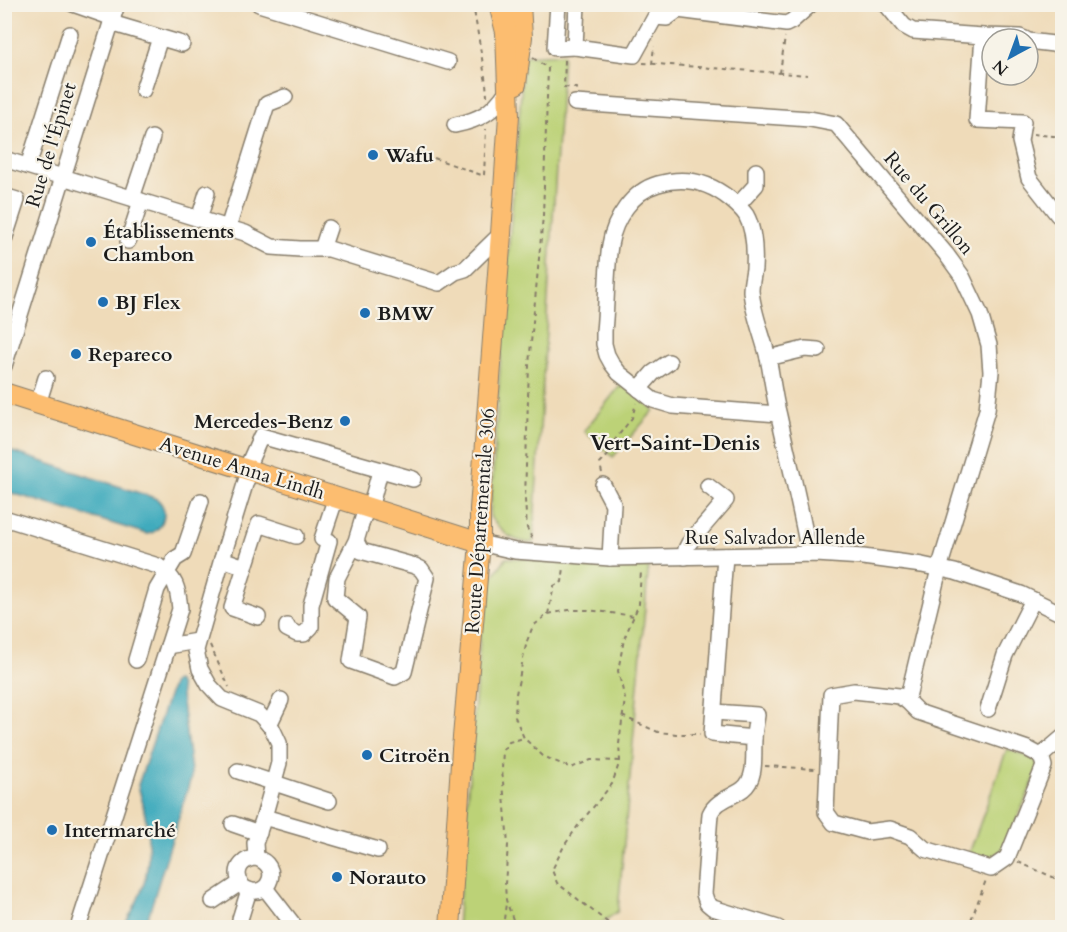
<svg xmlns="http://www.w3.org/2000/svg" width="1067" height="932" font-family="Cardo,serif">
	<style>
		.green { fill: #bcd277; stroke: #6c774a; stroke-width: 1.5 }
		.water { fill: #3fabbd; stroke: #2e646c; stroke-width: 1.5 }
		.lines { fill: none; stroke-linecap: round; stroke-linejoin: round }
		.minor-casing { stroke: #867c6a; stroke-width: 18 }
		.major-casing { stroke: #867c6a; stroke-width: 22 }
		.path { stroke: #867c6a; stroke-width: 2; stroke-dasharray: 4.5 4.5; stroke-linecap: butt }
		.minor { stroke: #fff; stroke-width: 15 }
		.major { stroke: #fcbd6f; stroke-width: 20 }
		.poi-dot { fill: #1f6fb2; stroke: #f7f3e8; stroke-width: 2 }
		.labels { text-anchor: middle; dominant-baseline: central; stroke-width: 4.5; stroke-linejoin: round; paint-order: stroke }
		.street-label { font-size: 20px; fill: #1c1c1c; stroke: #f7f3e8 }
		.poi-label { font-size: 20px; font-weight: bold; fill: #1c1c1c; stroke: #f7f3e8; text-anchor: start }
		.quarter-label { font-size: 22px; font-weight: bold; fill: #1c1c1c; stroke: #f7f3e8 }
	</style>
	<rect width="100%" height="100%" fill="#f7f3e8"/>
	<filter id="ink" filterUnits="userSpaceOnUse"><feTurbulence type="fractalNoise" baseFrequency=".0167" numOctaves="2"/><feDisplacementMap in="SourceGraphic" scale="12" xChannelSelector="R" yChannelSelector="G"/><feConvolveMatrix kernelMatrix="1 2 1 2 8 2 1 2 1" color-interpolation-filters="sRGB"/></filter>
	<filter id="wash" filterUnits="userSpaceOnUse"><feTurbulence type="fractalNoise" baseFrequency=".008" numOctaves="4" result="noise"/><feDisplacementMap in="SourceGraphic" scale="24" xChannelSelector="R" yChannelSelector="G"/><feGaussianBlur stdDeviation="1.35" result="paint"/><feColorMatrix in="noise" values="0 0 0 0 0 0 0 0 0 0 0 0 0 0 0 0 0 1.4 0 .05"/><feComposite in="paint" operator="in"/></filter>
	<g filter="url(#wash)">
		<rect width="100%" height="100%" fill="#efdbb9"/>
		<g class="green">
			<path d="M563 54 533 543C511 542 503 533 490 517L505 295 524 56Z"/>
			<path d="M623 382 654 410 613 457 584 431Z"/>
			<path d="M506 558 649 562 618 911 596 927 457 928 484 589Z"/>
			<path d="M1007 749 1033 758 1037 763 1036 775 1005 847 994 856 985 860 979 859 969 854Z"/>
		</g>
		<g class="water">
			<path d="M4 449 155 498C171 507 164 532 147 534L5 491Z"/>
			<path d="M176 681 178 682 180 687 191 771V778L145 927H123C132 912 143 893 146 875 152 846 146 813 138 785L173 682Z"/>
		</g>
	</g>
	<g filter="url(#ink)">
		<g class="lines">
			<defs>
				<g id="minor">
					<path d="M73 4 113 18"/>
					<path d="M259 4 448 62"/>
					<path d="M558 4 555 48 575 47"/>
					<path d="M577 4 575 47 634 55 655 17 667 18 678 10"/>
					<path d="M678 4V10L786 24 792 21 811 4"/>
					<path d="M886 4 904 26 913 31 983 36 1020 37 1025 39"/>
					<path d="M111 23 182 44"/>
					<path d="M983 36 977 120 1023 122 1020 141 1029 178 1058 215"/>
					<path d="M1028 41 1062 45"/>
					<path d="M143 90 160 38"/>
					<path d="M575 103 810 119 836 124 946 254 962 276 980 314 989 345 991 372 987 410 939 569 907 701"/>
					<path d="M455 125C480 120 493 112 507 91"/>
					<path d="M4 159 245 233 272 247 300 249H329L439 283 455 272 465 269 501 234"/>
					<path d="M28 166 70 34"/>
					<path d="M4 196 17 200 4 240"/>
					<path d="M132 198 152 138"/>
					<path d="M738 205 756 185V171"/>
					<path d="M199 219 207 193"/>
					<path d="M228 228 267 104 285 97"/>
					<path d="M128 241 141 201"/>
					<path d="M322 249 329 228"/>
					<path d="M768 358 805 349 818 350"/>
					<path d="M4 366 117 4"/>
					<path d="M639 389 653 373 669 362"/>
					<path d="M38 404 46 378"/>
					<path d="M778 414 673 406 653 400 619 373 612 364 607 355 604 344V331C607 303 606 273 610 245 614 219 633 191 658 184 685 176 709 182 730 199 736 204 742 209 746 215 755 231 755 252 754 269 753 276 751 284 751 291 753 314 763 336 768 358 772 377 774 397 779 416 789 462 801 508 809 554"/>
					<path d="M603 485 613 504 610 558"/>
					<path d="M4 518 158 566C176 578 178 588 180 609L78 928"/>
					<path d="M356 541 361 551 415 566 421 569 427 578 404 672 395 677 351 661 358 617 335 598 337 578 356 541 363 518 372 501 380 471"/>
					<path d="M480 543 515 551 610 558 816 554 863 557 922 565 955 572 1021 594 1062 614"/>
					<path d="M725 556 712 734 754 738"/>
					<path d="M685 557 686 549 689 543 726 500 708 486"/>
					<path d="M222 559 245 567 232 608 258 617"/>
					<path d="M245 567 259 524 296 536"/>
					<path d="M287 626V629L297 634H304L311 627V605L329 541 322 539 336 497"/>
					<path d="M168 646 197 641"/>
					<path d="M136 660 157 589 175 559 183 554 201 501"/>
					<path d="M854 691 899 696 907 701 918 712 1028 749 1041 756 1044 766 1007 858 991 869 925 849 910 836 890 829 867 832 834 823 826 812 831 695Z"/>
					<path d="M988 709 1005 655 1033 600"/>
					<path d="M714 712 757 715C756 723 754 731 754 739 753 755 757 778 743 789 731 798 716 800 710 814L704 894 707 903 713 908 778 928"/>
					<path d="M269 725 281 700"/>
					<path d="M1041 756 1062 738"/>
					<path d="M238 771 329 801"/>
					<path d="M264 817 378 850"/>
					<path d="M233 824 259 833"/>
					<path d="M256 858C282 865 270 898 248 890 243 888 240 884 239 879 235 867 245 858 256 858L255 843 264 817 279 763V743L272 728 259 714 222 699 209 685 200 669 196 650 222 559 246 481 249 476V463L261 436 413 479"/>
					<path d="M265 888 296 928"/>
					<path d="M213 901 240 883"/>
					<path d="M240 919 249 890"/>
				</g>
				<g id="major">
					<path d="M516 84 522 37 520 4"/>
					<path d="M4 393 480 543"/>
					<path d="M450 928 462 749 480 543V509L501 234 509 115 506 32 499 4"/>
				</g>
			</defs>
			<use href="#minor" class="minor-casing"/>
			<use href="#major" class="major-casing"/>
			<g class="path">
				<path d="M473 4 486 83 487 96"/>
				<path d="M533 58 548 68 543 216 529 364 525 500 527 528 533 540"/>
				<path d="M565 60 564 87 576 88V91"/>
				<path d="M643 63 808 75"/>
				<path d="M652 64 654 46"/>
				<path d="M780 73 785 37"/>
				<path d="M1033 134 1062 137"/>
				<path d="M434 158 484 176 486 129"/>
				<path d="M602 473 600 464 609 454 614 441 632 418 636 403"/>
				<path d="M548 614 554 586 562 582 564 568"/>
				<path d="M210 645 229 687"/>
				<path d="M622 716 658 732 676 734H700"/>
				<path d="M620 761 591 760 571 768 543 756 524 738 515 717 516 694 523 659 527 641 533 626 548 614 569 610H588L635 616"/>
				<path d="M765 766 816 769"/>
				<path d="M1018 862 1062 881"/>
				<path d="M503 928 506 903"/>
				<path d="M516 928 506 900 505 884 508 845 502 769 503 750 509 742 524 738"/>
				<path d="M615 928 557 883 552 870 564 846 577 827 612 784 620 761 619 744 625 699 618 671 624 639 639 604 641 571"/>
				<path d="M968 928 986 880"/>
			</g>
			<use href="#minor" class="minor"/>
			<use href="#major" class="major"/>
		</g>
	</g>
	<g class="poi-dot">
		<circle cx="373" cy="155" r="6"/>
		<circle cx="91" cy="242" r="6"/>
		<circle cx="103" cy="302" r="6"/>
		<circle cx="365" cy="313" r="6"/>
		<circle cx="76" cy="354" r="6"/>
		<circle cx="345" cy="421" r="6"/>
		<circle cx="367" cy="755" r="6"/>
		<circle cx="52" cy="830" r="6"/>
		<circle cx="337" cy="877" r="6"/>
	</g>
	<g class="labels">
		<g class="street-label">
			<text transform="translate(51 145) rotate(-73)">Rue de l'Épinet</text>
			<text transform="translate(929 203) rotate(50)">Rue du Grillon</text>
			<text transform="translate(242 468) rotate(17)">Avenue Anna Lindh</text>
			<text transform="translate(480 521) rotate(-86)">Route Départementale 306</text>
			<text x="775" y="537">Rue Salvador Allende</text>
		</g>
		<g class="poi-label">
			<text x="385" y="155">Wafu</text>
			<text x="103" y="231">Établissements<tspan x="103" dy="23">Chambon</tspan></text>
			<text x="115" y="302">BJ Flex</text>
			<text x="377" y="313">BMW</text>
			<text x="88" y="354">Repareco</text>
			<text x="333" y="421" text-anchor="end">Mercedes-Benz</text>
			<text x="379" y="755">Citroën</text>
			<text x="64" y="830">Intermarché</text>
			<text x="349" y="877">Norauto</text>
		</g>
		<g class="quarter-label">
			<text x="675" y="443">Vert-Saint-Denis</text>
		</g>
	</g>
	<rect width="1067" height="932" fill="none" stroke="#f7f3e8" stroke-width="24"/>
	<g transform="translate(1010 57) rotate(221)"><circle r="28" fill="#f7f3e8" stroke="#9f9d96" stroke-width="1.5"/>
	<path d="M0-4.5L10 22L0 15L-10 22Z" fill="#1f6fb2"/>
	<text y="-9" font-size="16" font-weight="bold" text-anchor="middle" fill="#1c1c1c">N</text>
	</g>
</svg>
